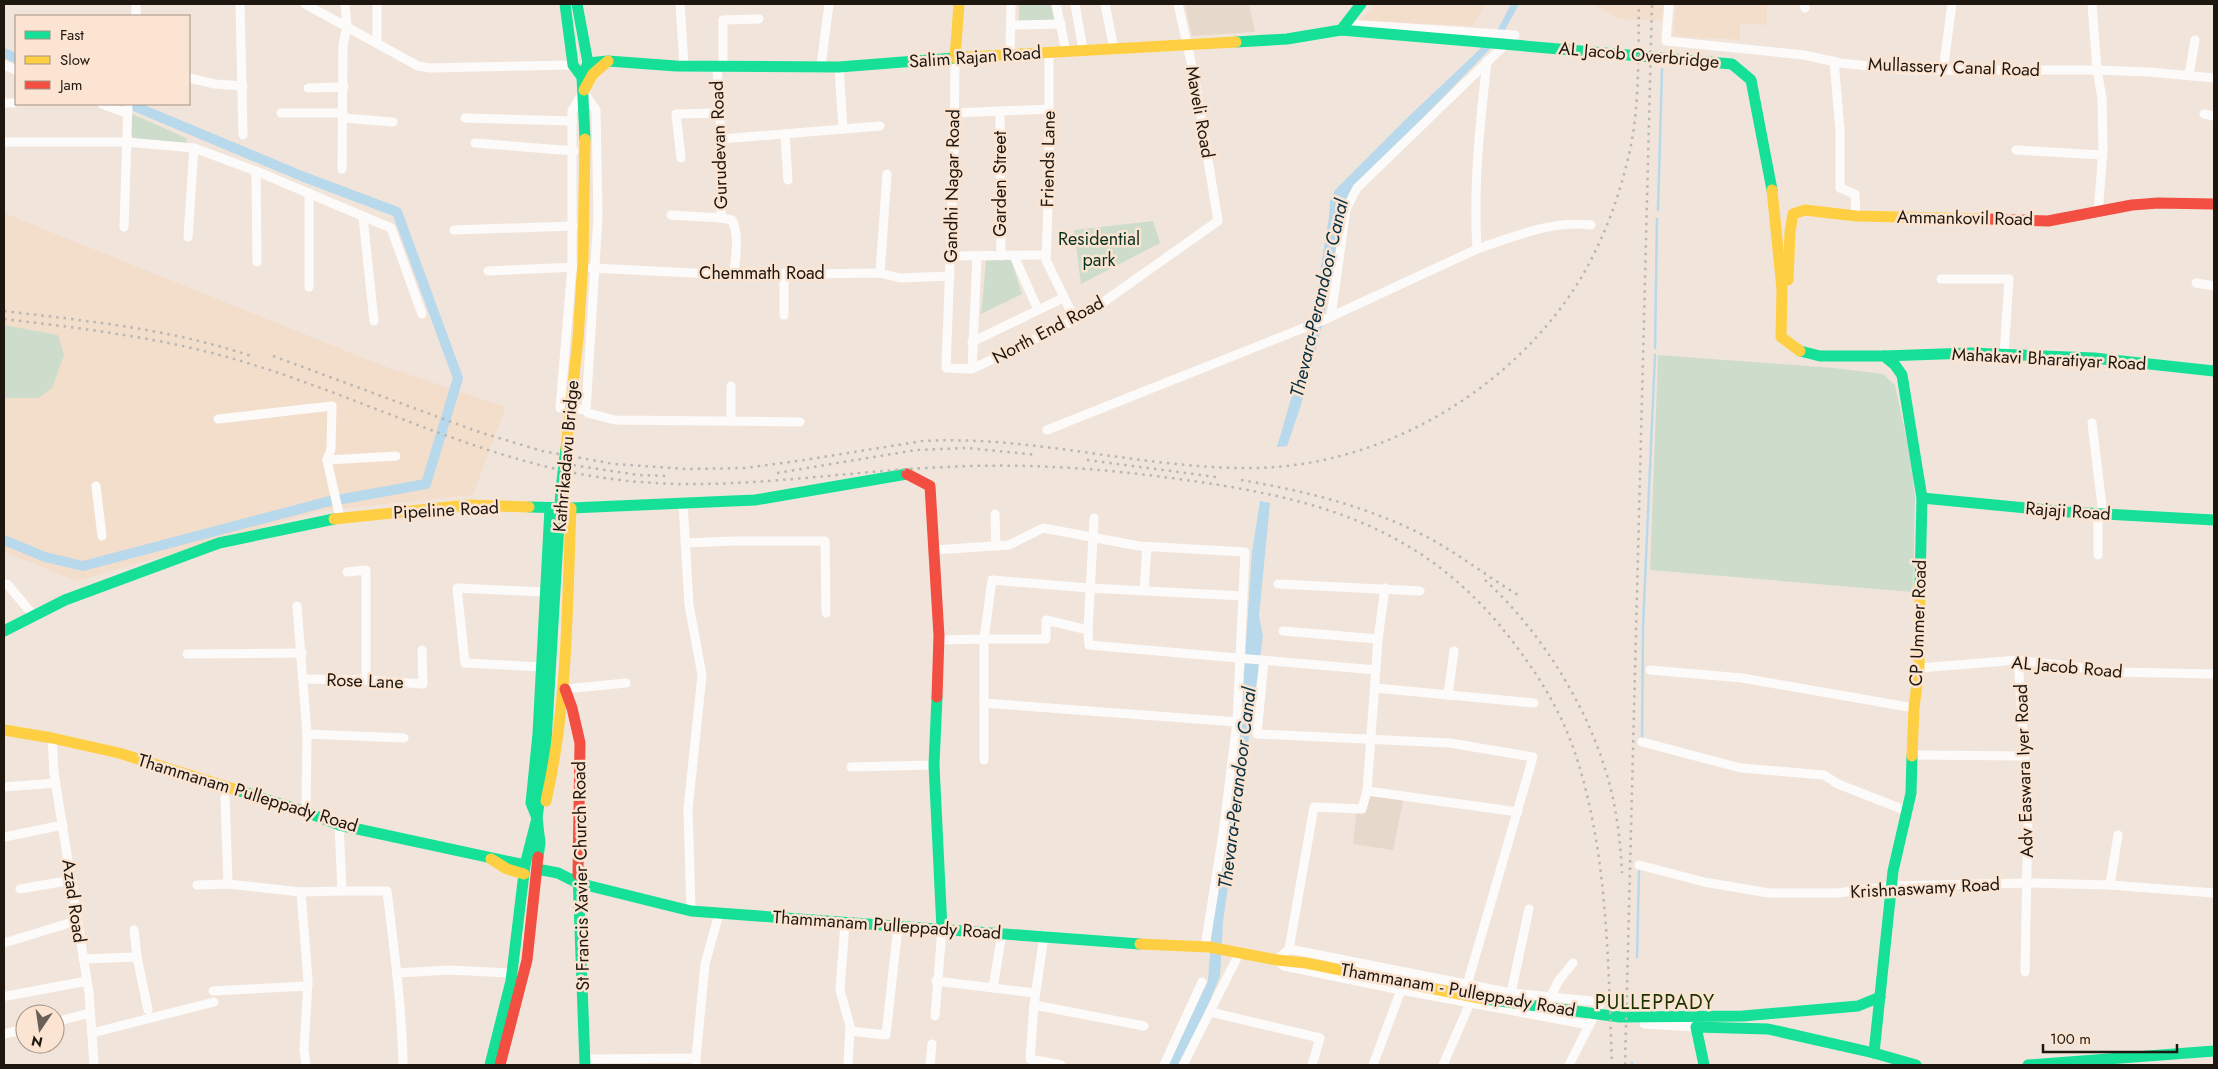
<svg xmlns="http://www.w3.org/2000/svg" width="2218" height="1069" font-family="Jost,sans-serif">
	<style>
		.commercial { fill: #e6d8ca }
		.built { fill: #f3decc }
		.green { fill: #cedccc }
		.water { fill: #b8d8eb }
		.lines { fill: none; stroke-linecap: round; stroke-linejoin: round }
		.stream { stroke: #b8d8eb; stroke-width: 2.5 }
		.canal { stroke: #b8d8eb; stroke-width: 10 }
		.street { stroke: #fdfbfa; stroke-width: 9 }
		.fast { stroke: #16e098; stroke-width: 11 }
		.slow { stroke: #ffcf43; stroke-width: 11 }
		.jam { stroke: #f24e42; stroke-width: 11 }
		.rail { stroke: #bab6b4; stroke-width: 2.5; stroke-dasharray: 2.5 5; stroke-linecap: butt }
		.labels { text-anchor: middle; dominant-baseline: central; stroke-width: 5; stroke-linejoin: round; paint-order: stroke }
		.street-label { font-size: 18px; fill: #1e1710; stroke: #fbe4d1 }
		.park-label { font-size: 18px; fill: #063320; stroke: #fbe4d1 }
		.water-label { font-size: 19px; font-style: italic; fill: #043045; stroke: #fbe4d1 }
		.quarter-label { font-size: 20px; letter-spacing: 1px; fill: #193200; stroke: #fbe4d1 }
	</style>
	<rect width="100%" height="100%" fill="#f1e5db"/>
	<g class="commercial">
		<path d="M1185 4H1249L1255 32 1192 36Z"/>
		<path d="M1370 792 1404 796 1393 850 1353 844 1357 809Z"/>
	</g>
	<g class="built">
		<path d="M1376 4H1486L1472 26 1359 21Z"/>
		<path d="M1593 4H1663L1662 21 1618 19Z"/>
		<path d="M1676 4H1767V25L1740 23V40L1673 36Z"/>
		<path d="M4 213 381 365 506 407 473 495 320 511 77 581 4 552Z"/>
	</g>
	<g class="green">
		<path d="M1019 4H1051L1054 20 1019 22Z"/>
		<path d="M132 114 186 138 187 143 135 139 130 135Z"/>
		<path d="M1153 221 1160 243 1081 284 1074 230Z"/>
		<path d="M1011 259 1022 294 981 314 986 261Z"/>
		<path d="M4 325 58 335 64 355 52 388 39 398H4Z"/>
		<path d="M1658 355 1834 368 1883 374 1895 385 1911 460 1915 497 1913 592 1650 570Z"/>
	</g>
	<g class="water">
		<path d="M1511 4H1519L1505 30 1487 52 1415 126 1344 208 1322 326 1300 408 1287 446 1277 447 1310 333 1329 217 1330 201 1335 190 1406 119 1479 50 1498 29Z"/>
		<path d="M1260 501 1270 503 1259 616 1263 636 1223 922 1220 976 1202 1020 1178 1065H1167L1208 981 1212 925 1241 719 1252 552Z"/>
	</g>
	<g class="lines">
		<g class="stream">
			<path d="M1658 210 1662 69"/>
			<path d="M1655 348 1657 219"/>
			<path d="M1642 741 1643 626 1655 355"/>
			<path d="M1637 957 1639 871"/>
			<path d="M1632 1065V1063"/>
		</g>
		<g class="canal">
			<path d="M4 53 16 58"/>
			<path d="M4 540 45 557 83 566 326 502 426 484 458 378 397 212 304 177 129 104"/>
		</g>
		<g class="street">
			<path d="M240 4 243 135"/>
			<path d="M305 4 418 66 430 68 573 65"/>
			<path d="M680 4 684 66"/>
			<path d="M1056 4 1066 51"/>
			<path d="M1075 4 1083 50"/>
			<path d="M1105 4 1114 49"/>
			<path d="M1669 4 1666 41 1804 55 1840 63 1906 70H2097L2149 72 2214 78"/>
			<path d="M1804 4 1805 8"/>
			<path d="M2092 4 2097 70 2102 98 2103 150 2098 213"/>
			<path d="M136 16V4"/>
			<path d="M1011 25 1061 24"/>
			<path d="M377 43V4"/>
			<path d="M1049 52V182L1046 260 1075 320"/>
			<path d="M1010 54 1011 4"/>
			<path d="M955 58 954 154 946 368 972 369 1075 320 1095 308 1218 221 1195 80 1178 4"/>
			<path d="M1834 61 1840 130V188L1855 194 1856 216"/>
			<path d="M4 65 16 70"/>
			<path d="M717 66 721 139V218"/>
			<path d="M821 66 829 4"/>
			<path d="M723 67V20L759 19"/>
			<path d="M839 67 843 129"/>
			<path d="M1943 71 1952 4"/>
			<path d="M2189 75 2195 40"/>
			<path d="M189 78 215 84 243 86"/>
			<path d="M308 88 344 87"/>
			<path d="M4 103H13"/>
			<path d="M102 104 126 113"/>
			<path d="M1000 111 1001 256"/>
			<path d="M281 113H343"/>
			<path d="M954 113 1049 109"/>
			<path d="M2204 114 2214 116"/>
			<path d="M343 118 393 122"/>
			<path d="M465 118 573 121"/>
			<path d="M785 134 788 180"/>
			<path d="M721 139 880 126"/>
			<path d="M4 142H126L194 148 256 171 391 228 422 314"/>
			<path d="M475 143 574 151"/>
			<path d="M2016 150 2102 155"/>
			<path d="M681 158 676 114 720 113"/>
			<path d="M342 169 343 45 347 26 345 4"/>
			<path d="M256 171 257 262"/>
			<path d="M309 193V287"/>
			<path d="M671 215 721 218 732 220C740 237 735 257 734 275"/>
			<path d="M363 217 374 321"/>
			<path d="M124 227 128 104"/>
			<path d="M454 230 573 226"/>
			<path d="M188 237 194 148"/>
			<path d="M1477 249C1513 237 1552 220 1591 225"/>
			<path d="M951 256 1046 255"/>
			<path d="M1014 256 1038 310"/>
			<path d="M591 268 734 275 880 273 900 278 950 276"/>
			<path d="M488 271 578 267"/>
			<path d="M880 273 887 174"/>
			<path d="M1941 279H2009L2004 354"/>
			<path d="M2196 283 2214 286"/>
			<path d="M784 315V273"/>
			<path d="M1331 317 1346 209 1357 188 1515 35 1347 24"/>
			<path d="M972 342 1063 298"/>
			<path d="M972 369 977 256"/>
			<path d="M586 410 598 217 596 110 583 92 572 111V267L560 408 586 410 588 413 615 420 800 422"/>
			<path d="M218 419 332 406 331 449 327 460 340 518"/>
			<path d="M731 421V386"/>
			<path d="M2092 423 2103 514"/>
			<path d="M1047 430 1326 319 1477 249C1473 186 1480 124 1487 61"/>
			<path d="M327 460 396 456"/>
			<path d="M96 486 102 536"/>
			<path d="M683 504 689 605 702 675 688 809 691 911"/>
			<path d="M995 514 996 546"/>
			<path d="M685 543 735 541H825L826 613"/>
			<path d="M934 550 1009 545 1043 528 1139 546 1245 552 1237 722 1223 834 1205 947"/>
			<path d="M2098 555V514"/>
			<path d="M347 572 366 570V680"/>
			<path d="M4 584H7L35 617"/>
			<path d="M1278 584 1420 591"/>
			<path d="M1144 590 1147 547"/>
			<path d="M297 606 307 734 306 812"/>
			<path d="M1088 630 1094 518"/>
			<path d="M1283 631 1378 639"/>
			<path d="M939 640 984 639 992 580 1089 588 1243 596"/>
			<path d="M187 654 302 653"/>
			<path d="M1264 660 1257 734 1450 743 1533 757 1467 985"/>
			<path d="M2018 660 2028 808 2025 972"/>
			<path d="M542 667 465 663 457 588 544 592"/>
			<path d="M1919 668 2018 660 2116 672 2214 674"/>
			<path d="M1650 670 1742 678 1914 708"/>
			<path d="M304 679 366 680 423 684 422 650"/>
			<path d="M1375 688 1534 703"/>
			<path d="M565 689 626 683"/>
			<path d="M1448 695 1454 651"/>
			<path d="M984 703 1237 722"/>
			<path d="M307 734 404 738"/>
			<path d="M52 738 54 773 89 993 94 1065"/>
			<path d="M1642 742 1741 768 1824 775 1838 784 1907 811"/>
			<path d="M1912 755 2025 756"/>
			<path d="M984 760V639H1046V620L1088 630 1089 645 1376 670"/>
			<path d="M851 767 934 765"/>
			<path d="M4 787 56 783"/>
			<path d="M1367 791 1518 812"/>
			<path d="M225 798 228 884"/>
			<path d="M4 837 63 825"/>
			<path d="M1639 865 1704 882 1769 893H1837L1892 886 2028 883 2110 885 2214 893"/>
			<path d="M197 885 228 884 301 892 342 891 339 825"/>
			<path d="M2110 885 2118 835"/>
			<path d="M20 889 72 880"/>
			<path d="M342 891H387C394 949 402 1007 403 1065"/>
			<path d="M301 892 308 980 304 1050 306 1065"/>
			<path d="M845 923 840 990 850 1026 848 1065"/>
			<path d="M1044 935 1034 1005 1144 1026"/>
			<path d="M4 943 76 921"/>
			<path d="M1289 949 1314 807 1362 809 1367 791 1378 639 1385 588"/>
			<path d="M137 957 148 1010"/>
			<path d="M83 959 137 957 134 930"/>
			<path d="M397 973 450 970 512 973"/>
			<path d="M936 981 1035 993"/>
			<path d="M993 988 1002 933"/>
			<path d="M1401 990 1589 1025"/>
			<path d="M213 991 308 986"/>
			<path d="M1511 993 1529 909"/>
			<path d="M7 996 87 981"/>
			<path d="M1550 998 1559 980 1573 963"/>
			<path d="M1034 1005 1030 1059 1061 1065"/>
			<path d="M1210 1012 1320 1038 1312 1065"/>
			<path d="M935 1016 942 929"/>
			<path d="M55 1022 90 1013"/>
			<path d="M1644 1024 1696 1027"/>
			<path d="M850 1031 886 1035 898 926"/>
			<path d="M92 1033 214 1002"/>
			<path d="M4 1034 25 1029"/>
			<path d="M696 1058 705 964 719 914"/>
			<path d="M585 1059 696 1058V1065"/>
			<path d="M930 1065 932 1044"/>
			<path d="M1164 1065 1202 982"/>
			<path d="M1183 1065 1240 952"/>
			<path d="M1373 1065 1401 990 1284 966 1277 960 1289 949 1511 993 1601 1002 1569 1065"/>
			<path d="M1443 1065 1470 1003"/>
		</g>
		<g class="fast">
			<path d="M565 4 573 65 582 77"/>
			<path d="M577 4 588 63"/>
			<path d="M1341 30 1361 4"/>
			<path d="M1236 42 1287 39 1341 30 1732 64 1751 80 1772 190"/>
			<path d="M588 63 608 61 676 66 839 67 967 57"/>
			<path d="M585 139 582 77 588 63"/>
			<path d="M1800 351 1820 356H1884L1895 365 1902 375 1922 498 1920 584"/>
			<path d="M1884 356 1970 353 2094 358 2214 371"/>
			<path d="M1922 498 2068 512 2214 520"/>
			<path d="M529 507 571 508 755 500 907 474"/>
			<path d="M4 631 65 600 219 543 334 519"/>
			<path d="M937 697 934 765 942 929"/>
			<path d="M237 790 306 812 339 825 525 865"/>
			<path d="M538 857 540 843 537 818 531 803 538 734 550 508"/>
			<path d="M537 869 558 873 578 883 691 911 1140 944"/>
			<path d="M578 875 585 1065"/>
			<path d="M1484 999 1620 1017 1743 1016 1858 1006 1880 997"/>
			<path d="M1874 1053 1893 871 1911 793 1912 756"/>
			<path d="M490 1065 511 981 525 865 537 818 545 759 561 489 566 448"/>
			<path d="M1704 1065 1696 1027 1768 1029 1874 1053 1916 1065"/>
			<path d="M2028 1065 2214 1051"/>
		</g>
		<g class="slow">
			<path d="M967 57 1236 42"/>
			<path d="M955 58 959 4"/>
			<path d="M584 90 593 74 608 61"/>
			<path d="M1772 190 1782 289 1781 337 1800 351"/>
			<path d="M1788 280 1790 232 1793 214 1805 210 1856 216 1989 219"/>
			<path d="M566 448 578 339 583 261 585 139"/>
			<path d="M334 519 468 505 529 507"/>
			<path d="M4 730 52 738 119 753 237 790"/>
			<path d="M1912 756 1914 708 1919 668 1920 584"/>
			<path d="M546 801C568 704 567 607 571 508"/>
			<path d="M491 859 507 869 524 874"/>
			<path d="M1140 944 1209 947 1277 960 1306 963 1484 999"/>
		</g>
		<g class="jam">
			<path d="M1989 219 2048 221 2132 205 2158 203 2214 204"/>
			<path d="M907 474 930 486 939 636 937 697"/>
			<path d="M565 689 572 708 580 743 578 875"/>
			<path d="M500 1065 527 960 538 857"/>
		</g>
		<g class="rail">
			<path d="M4 311C88 321 171 329 251 356"/>
			<path d="M4 319C88 329 173 339 254 365 373 402 487 463 612 479 724 494 836 471 947 467 1022 463 1097 468 1171 478 1314 497 1426 524 1516 646 1541 679 1562 714 1575 753 1608 851 1608 962 1612 1065"/>
			<path d="M273 356 476 431 542 451 614 464 687 469 745 468 804 460 923 441C1033 435 1142 469 1252 468 1383 467 1514 389 1581 278 1604 239 1620 195 1630 150 1640 103 1638 53 1639 4"/>
			<path d="M1087 460 1216 477"/>
			<path d="M566 464 638 475 667 476"/>
			<path d="M777 473 916 450 967 448 1037 455"/>
			<path d="M1241 480C1306 491 1370 507 1429 538 1460 555 1488 577 1518 595"/>
			<path d="M1485 580C1547 637 1600 725 1615 809 1619 830 1621 852 1622 873"/>
			<path d="M1625 1065 1652 4"/>
		</g>
	</g>
	<g class="labels">
		<g class="street-label">
			<text transform="translate(1639 55) rotate(5)">AL Jacob Overbridge</text>
			<text transform="translate(975 57) rotate(-4)">Salim Rajan Road</text>
			<text transform="translate(1954 67) rotate(2)">Mullassery Canal Road</text>
			<text transform="translate(1200 112) rotate(80)">Maveli Road</text>
			<text transform="translate(719 145) rotate(-92)">Gurudevan Road</text>
			<text transform="translate(1048 159) rotate(-89)">Friends Lane</text>
			<text transform="translate(1000 184) rotate(-90)">Garden Street</text>
			<text transform="translate(952 186) rotate(-89)">Gandhi Nagar Road</text>
			<text transform="translate(1965 218) rotate(1)">Ammankovil Road</text>
			<text x="762" y="273">Chemmath Road</text>
			<text transform="translate(1048 330) rotate(-28)">North End Road</text>
			<text transform="translate(2049 359) rotate(3)">Mahakavi Bharatiyar Road</text>
			<text transform="translate(566 456) rotate(-85)">Kathrikadavu Bridge</text>
			<text transform="translate(446 510) rotate(-3)">Pipeline Road</text>
			<text transform="translate(2068 511) rotate(4)">Rajaji Road</text>
			<text transform="translate(1918 623) rotate(-88)">CP Ummer Road</text>
			<text transform="translate(2067 667) rotate(5)">AL Jacob Road</text>
			<text transform="translate(365 681) rotate(2)">Rose Lane</text>
			<text transform="translate(2024 771) rotate(-92)">Adv Easwara Iyer Road</text>
			<text transform="translate(248 793) rotate(17)">Thammanam Pulleppady Road</text>
			<text transform="translate(581 876) rotate(-91)">St Francis Xavier Church Road</text>
			<text transform="translate(1925 888) rotate(-3)">Krishnaswamy Road</text>
			<text transform="translate(74 901) rotate(82)">Azad Road</text>
			<text transform="translate(887 925) rotate(4)">Thammanam Pulleppady Road</text>
			<text transform="translate(1458 990) rotate(10)">Thammanam - Pulleppady Road</text>
		</g>
		<g class="park-label">
			<text x="1099" y="239">Residential<tspan x="1099" dy="21">park</tspan></text>
		</g>
		<g class="water-label">
			<text transform="translate(1319 298) rotate(-77)">Thevara-Perandoor Canal</text>
			<text transform="translate(1237 788) rotate(-83)">Thevara-Perandoor Canal</text>
		</g>
		<g class="quarter-label">
			<text x="1655" y="1002">PULLEPPADY</text>
		</g>
	</g>
	<rect width="2218" height="1069" fill="none" stroke="#1e1710" stroke-width="10"/>
	<rect x="15" y="15" width="175" height="90" fill="#fbe4d1" stroke="#a39284"/>
	<rect x="25" y="31" width="25" height="8" fill="#16e098" stroke="#a39284"/>
	<text x="60" y="40" font-size="15" fill="#1e1710">Fast</text>
	<rect x="25" y="56" width="25" height="8" fill="#ffcf43" stroke="#a39284"/>
	<text x="60" y="65" font-size="15" fill="#1e1710">Slow</text>
	<rect x="25" y="81" width="25" height="8" fill="#f24e42" stroke="#a39284"/>
	<text x="60" y="90" font-size="15" fill="#1e1710">Jam</text>
	<g transform="translate(40 1029) rotate(193)"><circle r="24" fill="#fbe4d1" stroke="#a39284"/>
	<path d="M0-4L9 19L0 12L-9 19Z" fill="#685f57"/>
	<text y="-8" font-size="14" font-weight="bold" text-anchor="middle" fill="#1e1710">N</text>
	</g>
	<path d="M2043 1044v8h134v-8" fill="none" stroke="#1e1710" stroke-width="2.5"/>
	<text x="2050" y="1044" font-size="15" fill="#1e1710" stroke="#fbe4d1" stroke-width="4" paint-order="stroke">100 m</text>
</svg>
